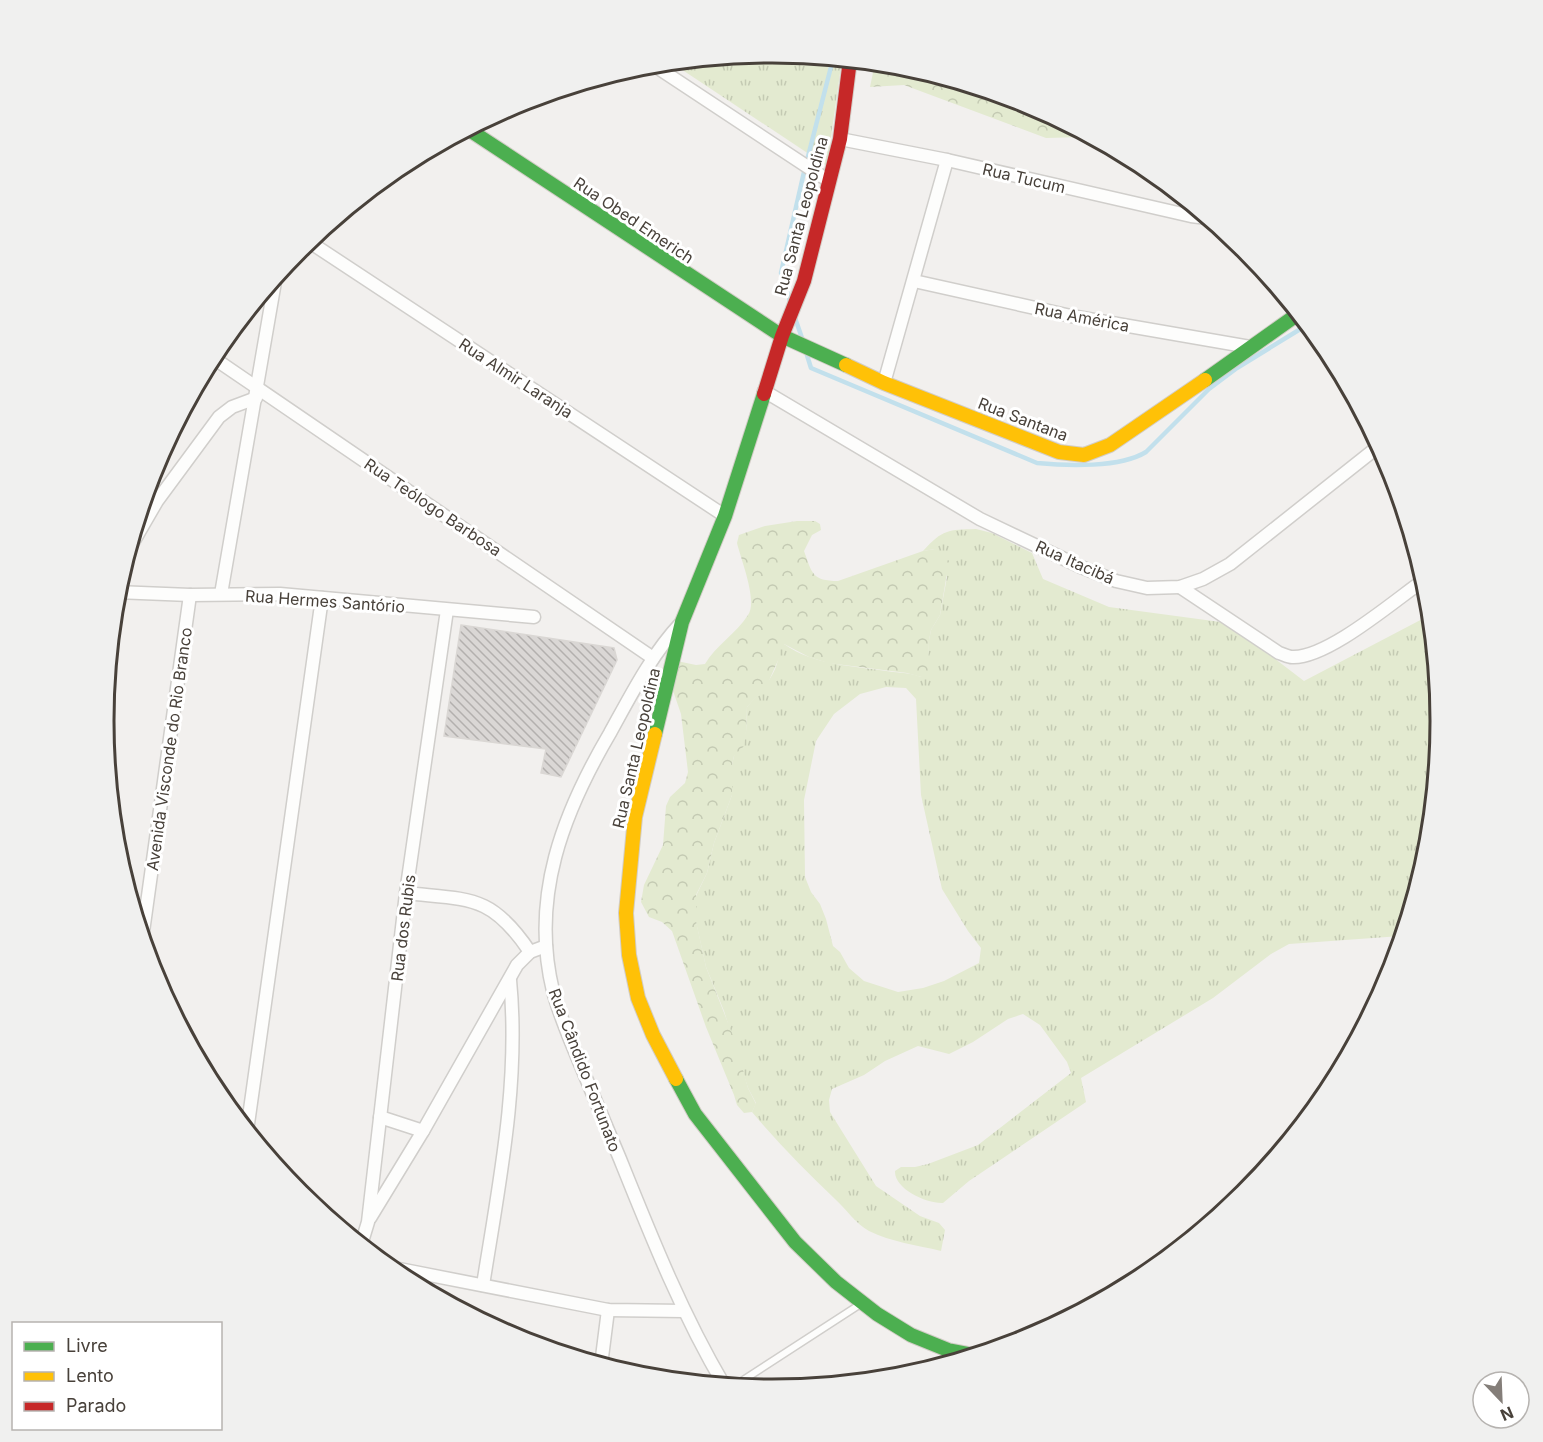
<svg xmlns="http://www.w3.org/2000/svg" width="1543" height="1442" font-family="Inter,sans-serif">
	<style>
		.grass { fill: url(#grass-tufts); fill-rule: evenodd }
		.forest { fill: url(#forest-crowns) }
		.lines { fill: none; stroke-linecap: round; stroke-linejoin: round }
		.stream { stroke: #c2e0ec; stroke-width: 4.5 }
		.building { fill: url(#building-back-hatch); stroke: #dad7d4; stroke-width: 1.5 }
		.lane-casing { stroke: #d0cecb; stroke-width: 9 }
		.street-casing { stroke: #d0cecb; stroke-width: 15 }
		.fast-casing { stroke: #d2cdc6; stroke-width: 16 }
		.slow-casing { stroke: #d2cdc6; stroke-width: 16 }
		.jam-casing { stroke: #d2cdc6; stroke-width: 16 }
		.lane { stroke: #fdfdfc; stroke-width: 6 }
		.street { stroke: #fdfdfc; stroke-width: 12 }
		.fast { stroke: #4caf50; stroke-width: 14 }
		.slow { stroke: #ffc107; stroke-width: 14 }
		.jam { stroke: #c62828; stroke-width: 14 }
		.labels { text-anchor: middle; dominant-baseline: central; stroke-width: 6; stroke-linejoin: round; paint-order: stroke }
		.street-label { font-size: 16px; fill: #48413a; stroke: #fff }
		.rim { fill: none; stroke: #48413a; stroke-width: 3 }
	</style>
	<defs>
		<pattern id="grass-tufts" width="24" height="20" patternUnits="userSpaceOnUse" patternTransform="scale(1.5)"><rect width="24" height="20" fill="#e3ead0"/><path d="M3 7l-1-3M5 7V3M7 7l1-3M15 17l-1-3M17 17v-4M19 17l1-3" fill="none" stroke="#c4cab3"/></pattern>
		<pattern id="forest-crowns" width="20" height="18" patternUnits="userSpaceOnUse" patternTransform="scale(1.5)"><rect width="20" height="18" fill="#e3ead0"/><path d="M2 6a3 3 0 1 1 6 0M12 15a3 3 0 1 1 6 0" fill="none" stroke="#c4cab3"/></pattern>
		<pattern id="building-back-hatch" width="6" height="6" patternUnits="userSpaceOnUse" patternTransform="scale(1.5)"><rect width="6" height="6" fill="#dad7d5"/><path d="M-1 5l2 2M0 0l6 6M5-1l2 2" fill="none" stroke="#b3b0ae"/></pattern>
	</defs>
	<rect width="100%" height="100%" fill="#f2f0ee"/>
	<g class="grass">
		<path d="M772 53 842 59 827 166 672 63Z"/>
		<path d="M976 529 992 533 1032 553 1043 579 1109 607 1228 623 1304 681 1430 615 1440 721 1427 852 1401 936 1289 944 1271 954 1213 998 1081 1078 1086 1102 969 1181 943 1203C927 1204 894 1189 895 1171L901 1167H915L928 1164 978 1145 1071 1073 1067 1062 1040 1025 1023 1014 1008 1019 973 1042 949 1054 918 1046 885 1061 864 1075 832 1089 829 1100 830 1112 876 1186 920 1216 939 1223 945 1230 941 1251C917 1245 891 1242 869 1231 855 1223 847 1210 835 1199 806 1171 778 1143 752 1112L756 1103 748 1088 724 1011 706 967 696 922V896L707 873 714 843 732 795V765L734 756 746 732 747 707C765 685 779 675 780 644H784C814 666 857 666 893 672 903 673 912 673 921 677L927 673 929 640 931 630 940 615 947 577 935 549 923 551C943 529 948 530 976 529ZM886 687 906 688 916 699 921 795 942 889 968 931 981 948 979 963 944 981 923 988 898 992 864 981 849 968 840 952 833 946 826 919 820 904 811 892 805 877 804 800 816 741 834 714 860 694Z"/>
	</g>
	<g class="forest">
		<path d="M875 63 902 65 1028 104 1083 133 1084 137 1046 138 904 85 870 87Z"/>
		<path d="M797 521H815L820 524 821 530 812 535 804 551C812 573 812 581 838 581L923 551 935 549 944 555 949 561 940 615 931 630 929 640 928 676 921 677 907 673 828 663 809 657 784 644H780V656L767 685 747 707 746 732 744 746 734 756 732 765V795L714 843 707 873 696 895V921L706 967 734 1038 748 1088 756 1104 752 1112 744 1113 737 1105 734 1095 706 1027 672 931 662 922 649 917 641 902 644 885 663 845 666 806 670 797 685 783 688 772 681 714 669 679 677 661 696 665 705 664C716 645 736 634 748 615 758 601 741 560 737 543L739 535 765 526Z"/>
	</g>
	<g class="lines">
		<g class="stream">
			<path d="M790 301 781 273 804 172 833 59"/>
			<path d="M795 318 802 338"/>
			<path d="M806 352 811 368 1037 463C1067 466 1120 468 1146 452L1209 389 1237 368 1307 325"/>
		</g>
	</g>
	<path class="building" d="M461 625 614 648 617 660 561 777 541 773 546 749 444 736Z"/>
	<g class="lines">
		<defs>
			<path id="lane" d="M734 1386 859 1305"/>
			<g id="street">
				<path d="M652 64 829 181"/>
				<path d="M840 139 947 160 1191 216 1207 218"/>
				<path d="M308 241 725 516"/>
				<path d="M914 281 1071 316 1250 347"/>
				<path d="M212 357 653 658"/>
				<path d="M884 383 947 160"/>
				<path d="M764 391 980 519 1081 567 1116 581 1147 588 1180 587 1203 579 1230 564 1379 446"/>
				<path d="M128 551 157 501 219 417 232 407 256 398"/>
				<path d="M1180 587 1279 653C1283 654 1288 657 1292 657 1327 659 1395 600 1424 580"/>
				<path d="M116 592 190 595 280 594 534 617"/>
				<path d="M221 594 276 276"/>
				<path d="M681 623C651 655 631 695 610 733 563 813 530 897 553 991 559 1014 569 1037 578 1059 592 1092 606 1126 620 1159 651 1236 682 1314 724 1385"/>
				<path d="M406 893C470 900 491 894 530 952"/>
				<path d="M142 939 190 595"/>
				<path d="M380 1117 423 1131"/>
				<path d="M247 1131 322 598"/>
				<path d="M370 1218 423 1131 517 965 530 952 546 946"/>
				<path d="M361 1245 368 1222 406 893 447 610"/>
				<path d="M389 1267 608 1310 684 1311"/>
				<path d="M483 1285C499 1184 520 1082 510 980"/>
				<path d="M601 1365 608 1310"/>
			</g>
			<g id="fast">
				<path d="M468 129 782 336 846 365"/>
				<path d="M1205 380 1298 314"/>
				<path d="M655 734 682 622 725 516 764 394"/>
				<path d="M676 1079 695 1114 795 1242 836 1282 877 1314 911 1335 948 1350 974 1355"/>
			</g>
			<g id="slow">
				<path d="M846 365 884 383 1059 452 1084 455 1110 445 1205 380"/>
				<path d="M655 734 635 817 626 913 629 955 638 998 653 1035 676 1079"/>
			</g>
			<path id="jam" d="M764 394 782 336 804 281 840 139 850 60"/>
		</defs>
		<use href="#lane" class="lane-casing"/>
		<use href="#street" class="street-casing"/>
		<use href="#fast" class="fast-casing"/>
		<use href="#slow" class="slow-casing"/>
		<use href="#jam" class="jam-casing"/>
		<use href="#lane" class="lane"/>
		<use href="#street" class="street"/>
		<use href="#fast" class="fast"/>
		<use href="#slow" class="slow"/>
		<use href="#jam" class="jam"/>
	</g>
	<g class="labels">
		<g class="street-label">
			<text transform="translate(1024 178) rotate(13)">Rua Tucum</text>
			<text transform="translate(801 216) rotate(-75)">Rua Santa Leopoldina</text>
			<text transform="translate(634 220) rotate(34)">Rua Obed Emerich</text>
			<text transform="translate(1082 317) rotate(11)">Rua América</text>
			<text transform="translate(516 378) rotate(33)">Rua Almir Laranja</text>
			<text transform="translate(1023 419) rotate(21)">Rua Santana</text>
			<text transform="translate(433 507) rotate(34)">Rua Teólogo Barbosa</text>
			<text transform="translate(1075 562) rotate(24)">Rua Itacibá</text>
			<text transform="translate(325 601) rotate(4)">Rua Hermes Santório</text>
			<text transform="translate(636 748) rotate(-77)">Rua Santa Leopoldina</text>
			<text transform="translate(169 749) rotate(-82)">Avenida Visconde do Rio Branco</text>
			<text transform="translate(403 928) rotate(-83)">Rua dos Rubis</text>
			<text transform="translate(585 1070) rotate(69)">Rua Cândido Fortunato</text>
		</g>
	</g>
	<path d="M0 0H1543V1442H0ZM114 721a658 658 0 1 1 1316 0a658 658 0 1 1-1316 0Z" fill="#f0f0ef" fill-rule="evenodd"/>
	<path class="rim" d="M114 721a658 658 0 1 1 1316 0a658 658 0 1 1-1316 0Z"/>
	<rect x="12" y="1322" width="210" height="108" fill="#ffffff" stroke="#b6b3b0" stroke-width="1.5"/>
	<rect x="24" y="1342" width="30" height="9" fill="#4caf50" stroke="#b6b3b0" stroke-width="1.5"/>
	<text x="66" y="1352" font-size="18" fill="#48413a">Livre</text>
	<rect x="24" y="1372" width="30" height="9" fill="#ffc107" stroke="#b6b3b0" stroke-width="1.5"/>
	<text x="66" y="1382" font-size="18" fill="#48413a">Lento</text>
	<rect x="24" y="1402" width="30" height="9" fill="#c62828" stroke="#b6b3b0" stroke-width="1.5"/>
	<text x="66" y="1412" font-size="18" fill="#48413a">Parado</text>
	<g transform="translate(1501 1400) rotate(157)"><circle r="28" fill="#ffffff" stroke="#b6b3b0" stroke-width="1.5"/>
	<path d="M0-4.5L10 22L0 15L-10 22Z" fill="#847e79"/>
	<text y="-9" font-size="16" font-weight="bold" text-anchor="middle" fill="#48413a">N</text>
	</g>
</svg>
